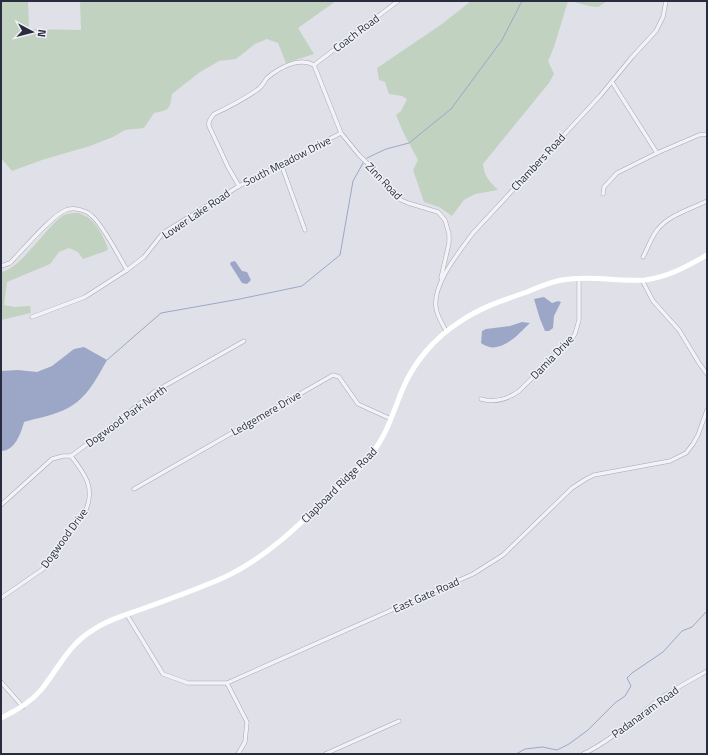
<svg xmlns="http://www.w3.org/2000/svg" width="708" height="755" font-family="'Titillium Web',sans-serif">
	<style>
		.green { fill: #c2d2c1 }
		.water { fill: #9ca7c7 }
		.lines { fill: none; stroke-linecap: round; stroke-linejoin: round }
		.stream { stroke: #9ca7c7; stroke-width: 1 }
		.minor-casing { stroke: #a5a7b2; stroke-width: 4.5 }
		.minor { stroke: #f3f3f7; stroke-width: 3.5 }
		.secondary { stroke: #fff; stroke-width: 5 }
		.labels { text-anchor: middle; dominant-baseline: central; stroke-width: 3; stroke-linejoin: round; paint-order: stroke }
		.street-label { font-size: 11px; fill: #292c3f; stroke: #eff1f6 }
	</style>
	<rect width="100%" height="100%" fill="#e0e1e8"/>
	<g class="green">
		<path d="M1 1H28L29 29 81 30 80 1H336L298 28 314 54 286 63 278 43 267 39 255 44 236 59 219 61 200 72 172 94C170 110 169 110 154 113L144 128 125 130 113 137 90 146 42 160 12 171 1 158Z"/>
		<path d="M471 1H568L554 47 548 61 554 74 549 83 483 164C484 176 490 182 498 190L475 194 464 200 452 216 439 207 424 202 413 170 418 160 403 132 396 115 401 111 407 99 402 96 389 94 385 82 379 80 377 68 442 24Z"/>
		<path d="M570 1H607L598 7 589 6Z"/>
		<path d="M79 213C82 215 87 216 90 219 98 225 105 240 108 249L106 251 83 259 78 252 69 248 59 252 50 264 7 282 4 305 14 307 30 306 31 313 1 320V272C19 270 45 229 61 217 66 213 72 213 79 213Z"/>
	</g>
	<g class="water">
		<path d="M235 261 242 271 247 272 251 280 247 284 242 283 230 264 231 262Z"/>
		<path d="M544 297 552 303 558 301 561 302 554 316 553 328 549 331H545L540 319 534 299Z"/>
		<path d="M522 322 530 323C518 334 500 357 481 343L482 331 486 329 510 326Z"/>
		<path d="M84 347 107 360C97 378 87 398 68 408 55 415 38 418 24 422 21 433 15 451 1 451V371L18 370 37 372 52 366 74 349Z"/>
	</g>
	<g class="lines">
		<g class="stream">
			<path d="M367 158 386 149 409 143 451 109 502 40 522 1"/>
			<path d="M107 360 161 313 240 299 302 286 340 255 353 181 363 163"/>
			<path d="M516 754 525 749 542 747 557 750 569 744 588 730 615 703 625 696 631 686 627 678 632 673 663 652 682 631 692 627 707 611"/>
		</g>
		<defs>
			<g id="minor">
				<path d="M314 65 341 133 359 155 374 170 394 195 401 200 408 203 438 212 445 220 449 234V243L441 278"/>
				<path d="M314 65 398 1"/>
				<path d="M612 82 657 153"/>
				<path d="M281 164 305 230"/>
				<path d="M239 186 228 167 209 126C208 121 211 118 214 114 229 107 244 99 257 90 262 87 264 82 267 78 280 67 299 57 314 65"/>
				<path d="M603 194 604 187 617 173 657 153 699 135 707 134"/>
				<path d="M643 257C648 248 651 237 658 229 669 215 691 209 707 201"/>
				<path d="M1 266 10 263C22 251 52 215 66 210 74 207 86 210 92 216 103 225 119 257 127 270"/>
				<path d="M642 280 653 301 679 330 699 363 707 374"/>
				<path d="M32 317 85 297 127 270 144 257 163 233 239 186 341 133"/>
				<path d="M446 331C443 325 439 319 437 312 429 288 459 252 473 233L600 96 632 57 656 31 663 17 666 1"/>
				<path d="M481 399C495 403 508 399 519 391L571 340 575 334 579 320V278"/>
				<path d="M71 456 117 422 154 392 244 341"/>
				<path d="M134 489 333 375 339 377 358 404 391 419"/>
				<path d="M1 505 52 459 63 456H71C85 474 96 488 85 512L43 569 1 598"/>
				<path d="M127 615 163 674 188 683H227L473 574 503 555 572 488 586 479 594 475 670 461 686 453 693 444 698 435 707 410"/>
				<path d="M1 682 23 707"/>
				<path d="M227 683 247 722 245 742 238 754"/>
				<path d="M325 754 399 721"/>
				<path d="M583 754C613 740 637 715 664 696 678 687 693 679 707 671"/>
			</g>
		</defs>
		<use href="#minor" class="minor-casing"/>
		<use href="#minor" class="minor"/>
		<path class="secondary" d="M1 718C16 711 30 703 41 690 58 669 69 644 93 630 107 620 125 615 142 609 170 599 198 589 225 577 265 558 296 528 327 498 340 486 353 474 365 461 387 439 392 413 404 386 415 361 435 338 458 323 479 308 503 300 527 292 541 286 555 280 570 279 595 276 620 282 645 280 668 277 688 266 707 255"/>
	</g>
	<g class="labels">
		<g class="street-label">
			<text transform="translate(356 33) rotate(-37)">Coach Road</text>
			<text transform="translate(287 161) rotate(-27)">South Meadow Drive</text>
			<text transform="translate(538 162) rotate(-47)">Chambers Road</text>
			<text transform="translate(384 181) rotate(46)">Zinn Road</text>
			<text transform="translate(196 214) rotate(-34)">Lower Lake Road</text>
			<text transform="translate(552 357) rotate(-46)">Damia Drive</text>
			<text transform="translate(266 413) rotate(-30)">Ledgemere Drive</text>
			<text transform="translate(126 416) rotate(-36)">Dogwood Park North</text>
			<text transform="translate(339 485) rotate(-45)">Clapboard Ridge Road</text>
			<text transform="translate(64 538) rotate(-54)">Dogwood Drive</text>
			<text transform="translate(426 595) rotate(-24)">East Gate Road</text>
			<text transform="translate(645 712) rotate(-36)">Padanaram Road</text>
		</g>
	</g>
	<rect width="708" height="755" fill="none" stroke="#292c3f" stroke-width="4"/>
	<g transform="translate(32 32) rotate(97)" stroke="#eff1f6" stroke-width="3" paint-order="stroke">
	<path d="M0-3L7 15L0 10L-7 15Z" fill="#292c3f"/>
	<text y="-6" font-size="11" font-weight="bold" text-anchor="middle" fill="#292c3f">N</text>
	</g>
</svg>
